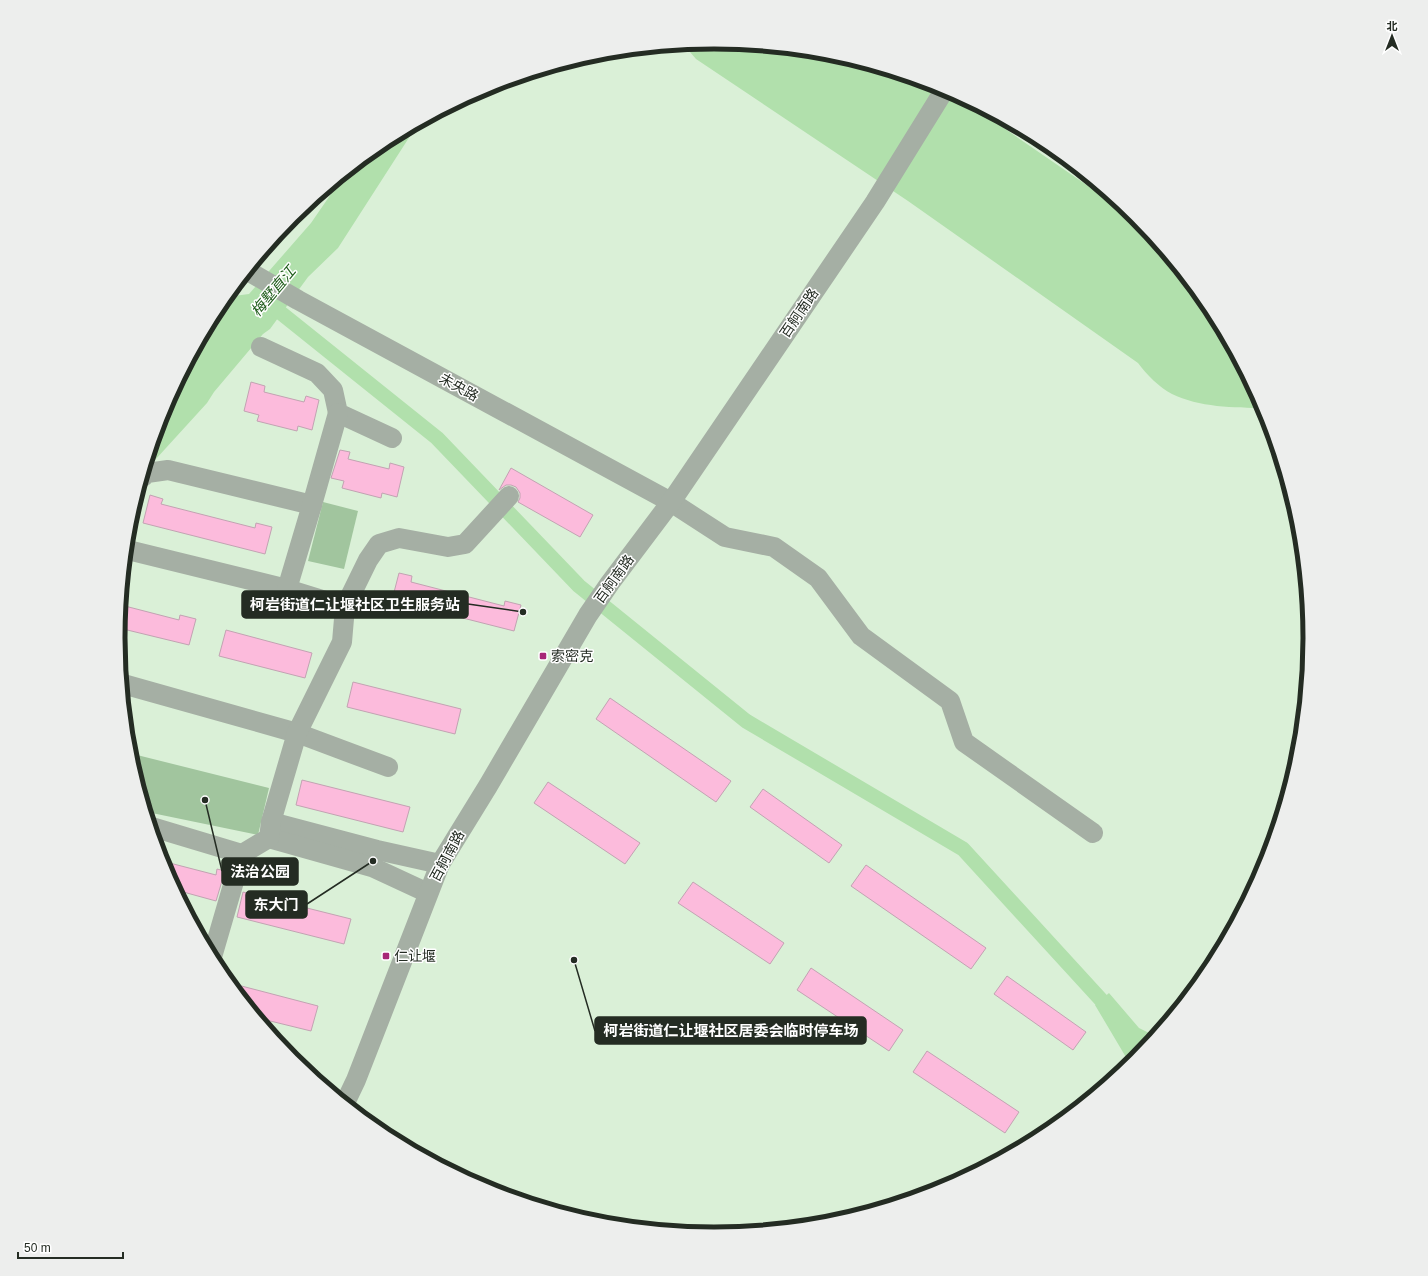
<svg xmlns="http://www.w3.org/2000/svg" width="1428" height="1276" font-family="Arial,'Noto Sans SC',sans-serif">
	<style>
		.green { fill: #a1c59e }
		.water { fill: #b1e0ac }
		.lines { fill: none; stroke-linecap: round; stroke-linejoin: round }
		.canal { stroke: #b1e0ac; stroke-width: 15 }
		.building { fill: #fcbbdc; stroke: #c2a3b2 }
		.minor { stroke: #a5afa4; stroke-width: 20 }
		.poi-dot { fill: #a72777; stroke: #fff; stroke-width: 1.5 }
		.labels { text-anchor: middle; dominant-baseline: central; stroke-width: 3; stroke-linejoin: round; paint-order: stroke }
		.street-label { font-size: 14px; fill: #242c23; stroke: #fff }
		.poi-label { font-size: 14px; fill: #242c23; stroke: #fff; text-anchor: start }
		.water-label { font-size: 15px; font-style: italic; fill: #1f5c1b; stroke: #fff }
		.rim { fill: none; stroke: #242c23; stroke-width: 5 }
		.leader { fill: none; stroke: #242c23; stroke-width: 1.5 }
		.callout-dot { fill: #242c23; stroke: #fff; stroke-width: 1.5 }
		.callout { fill: #242c23; stroke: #242c23; stroke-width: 1.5 }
		.callout-label { font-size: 15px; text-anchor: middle; font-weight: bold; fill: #fff }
	</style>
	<rect width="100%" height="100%" fill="#daf0d7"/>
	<g class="green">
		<path d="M323 502 358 511 344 569 308 561Z"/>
		<path d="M129 753 269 788 258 835 147 812Z"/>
	</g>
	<g class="water">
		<path d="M714 42 830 54 941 87 966 102 1139 221 1210 307 1264 408C1235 408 1198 407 1172 394 1159 387 1147 375 1138 363L908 201 696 59 690 52 679 45Z"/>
		<path d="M428 118 412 133 338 248 308 277 270 329 263 334 214 392 207 403 145 471 163 410 201 340C211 326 215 310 226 297L249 294 311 223 331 194 334 182 383 142Z"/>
		<path d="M1109 993 1139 1028 1155 1036 1135 1060 1130 1064 1095 1005Z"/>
	</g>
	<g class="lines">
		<path class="canal" d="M266 301 437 438 579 586 746 721 963 849 1115 1015"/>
	</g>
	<g class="building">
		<path d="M251 382 265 386 264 392 304 402 306 396 319 400 312 430 298 426 297 431 257 421 259 415 244 411Z"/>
		<path d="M340 450 350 452 348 459 389 469 390 463 404 467 397 497 382 493 381 498 342 488 344 481 331 478Z"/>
		<path d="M511 468 593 515 580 537 518 502 520 498V493L516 487 511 485H506L499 490Z"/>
		<path d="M150 495 163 499 161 504 255 528 256 523 272 527 265 554 143 523Z"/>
		<path d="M399 573 412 576 411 582 504 606 505 601 521 605 514 631 392 600Z"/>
		<path d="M121 605 179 620 180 615 196 619 189 645 119 628Z"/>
		<path d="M226 630 312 653 305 678 219 656Z"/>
		<path d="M353 682 461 709 455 734 347 707Z"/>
		<path d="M610 698 731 781 716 802 596 719Z"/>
		<path d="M302 780 410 807 403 832 296 805Z"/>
		<path d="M548 782 640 843 625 864 534 803Z"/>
		<path d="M763 789 842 845 829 863 750 807Z"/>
		<path d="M162 861 216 875 217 869 225 871 216 901 176 890Z"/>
		<path d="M866 865 986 948 971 969 851 886Z"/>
		<path d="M693 882 784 943 770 964 678 903Z"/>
		<path d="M243 892 351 919 344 944 237 917Z"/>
		<path d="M811 968 903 1030 889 1051 797 990Z"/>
		<path d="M1007 976 1086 1032 1073 1050 994 994Z"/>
		<path d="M230 983 318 1006 311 1031 258 1018Z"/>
		<path d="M927 1051 1019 1112 1005 1133 913 1072Z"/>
	</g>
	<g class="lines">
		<g class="minor">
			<path d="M248 271 298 300 671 502 725 537 774 547 818 578 861 636 950 701 964 742 1093 833"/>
			<path d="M261 347 317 373 333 390 338 413 392 438"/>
			<path d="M143 477 147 473 168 470 312 505"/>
			<path d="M127 548 132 551 287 589 345 607"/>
			<path d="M287 589 312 505 338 413"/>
			<path d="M123 684 297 733 388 767"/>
			<path d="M271 822 377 850 440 864"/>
			<path d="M152 827 242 854"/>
			<path d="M269 838 372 867 428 893"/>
			<path d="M212 957 242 854 269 838 271 822 297 733 342 642 345 607 368 560 379 544 399 538 448 547 465 544 509 496"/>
			<path d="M345 1103 356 1080 440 864 488 786 588 615 610 583 671 502 875 202 945 89"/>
		</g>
	</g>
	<g class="poi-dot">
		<rect x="539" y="652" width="8" height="8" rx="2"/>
		<rect x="382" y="952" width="8" height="8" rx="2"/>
	</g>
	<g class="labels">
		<g class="street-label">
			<text transform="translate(799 313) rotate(-56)">百舸南路</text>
			<text transform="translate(459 387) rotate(29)">未央路</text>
			<text transform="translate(614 579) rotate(-54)">百舸南路</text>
			<text transform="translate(447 856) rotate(-62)">百舸南路</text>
		</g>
		<g class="poi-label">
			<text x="551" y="656">索密克</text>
			<text x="394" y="956">仁让堰</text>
		</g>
		<g class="water-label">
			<text transform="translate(273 291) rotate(-50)">梅墅直江</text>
		</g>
	</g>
	<path d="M0 0H1428V1276H0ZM125 638a589 589 0 1 1 1178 0a589 589 0 1 1-1178 0Z" fill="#edeeed" fill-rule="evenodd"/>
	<path class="rim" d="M125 638a589 589 0 1 1 1178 0a589 589 0 1 1-1178 0Z"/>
	<path class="leader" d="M523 612L468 604M205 800L222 871M373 861L307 904M574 960L595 1031"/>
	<g class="callout-dot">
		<circle cx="523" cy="612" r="4"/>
		<circle cx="205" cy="800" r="4"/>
		<circle cx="373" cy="861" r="4"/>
		<circle cx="574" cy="960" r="4"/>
	</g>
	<g class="callout">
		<rect x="242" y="591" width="226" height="27" rx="4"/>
		<rect x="222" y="858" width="76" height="27" rx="4"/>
		<rect x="246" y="891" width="61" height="27" rx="4"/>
		<rect x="595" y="1017" width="271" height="27" rx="4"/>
	</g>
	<g class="callout-label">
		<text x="355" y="610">柯岩街道仁让堰社区卫生服务站</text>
		<text x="260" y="877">法治公园</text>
		<text x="276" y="910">东大门</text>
		<text x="731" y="1036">柯岩街道仁让堰社区居委会临时停车场</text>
	</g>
	<g transform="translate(1392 36)" stroke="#ffffff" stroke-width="3" paint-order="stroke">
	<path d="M0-3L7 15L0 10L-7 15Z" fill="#242c23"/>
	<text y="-6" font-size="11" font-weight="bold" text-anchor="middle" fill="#242c23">北</text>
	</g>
	<path d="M18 1252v6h105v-6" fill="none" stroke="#242c23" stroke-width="2"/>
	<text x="24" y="1252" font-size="12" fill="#242c23" stroke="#ffffff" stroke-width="3" paint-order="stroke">50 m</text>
</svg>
